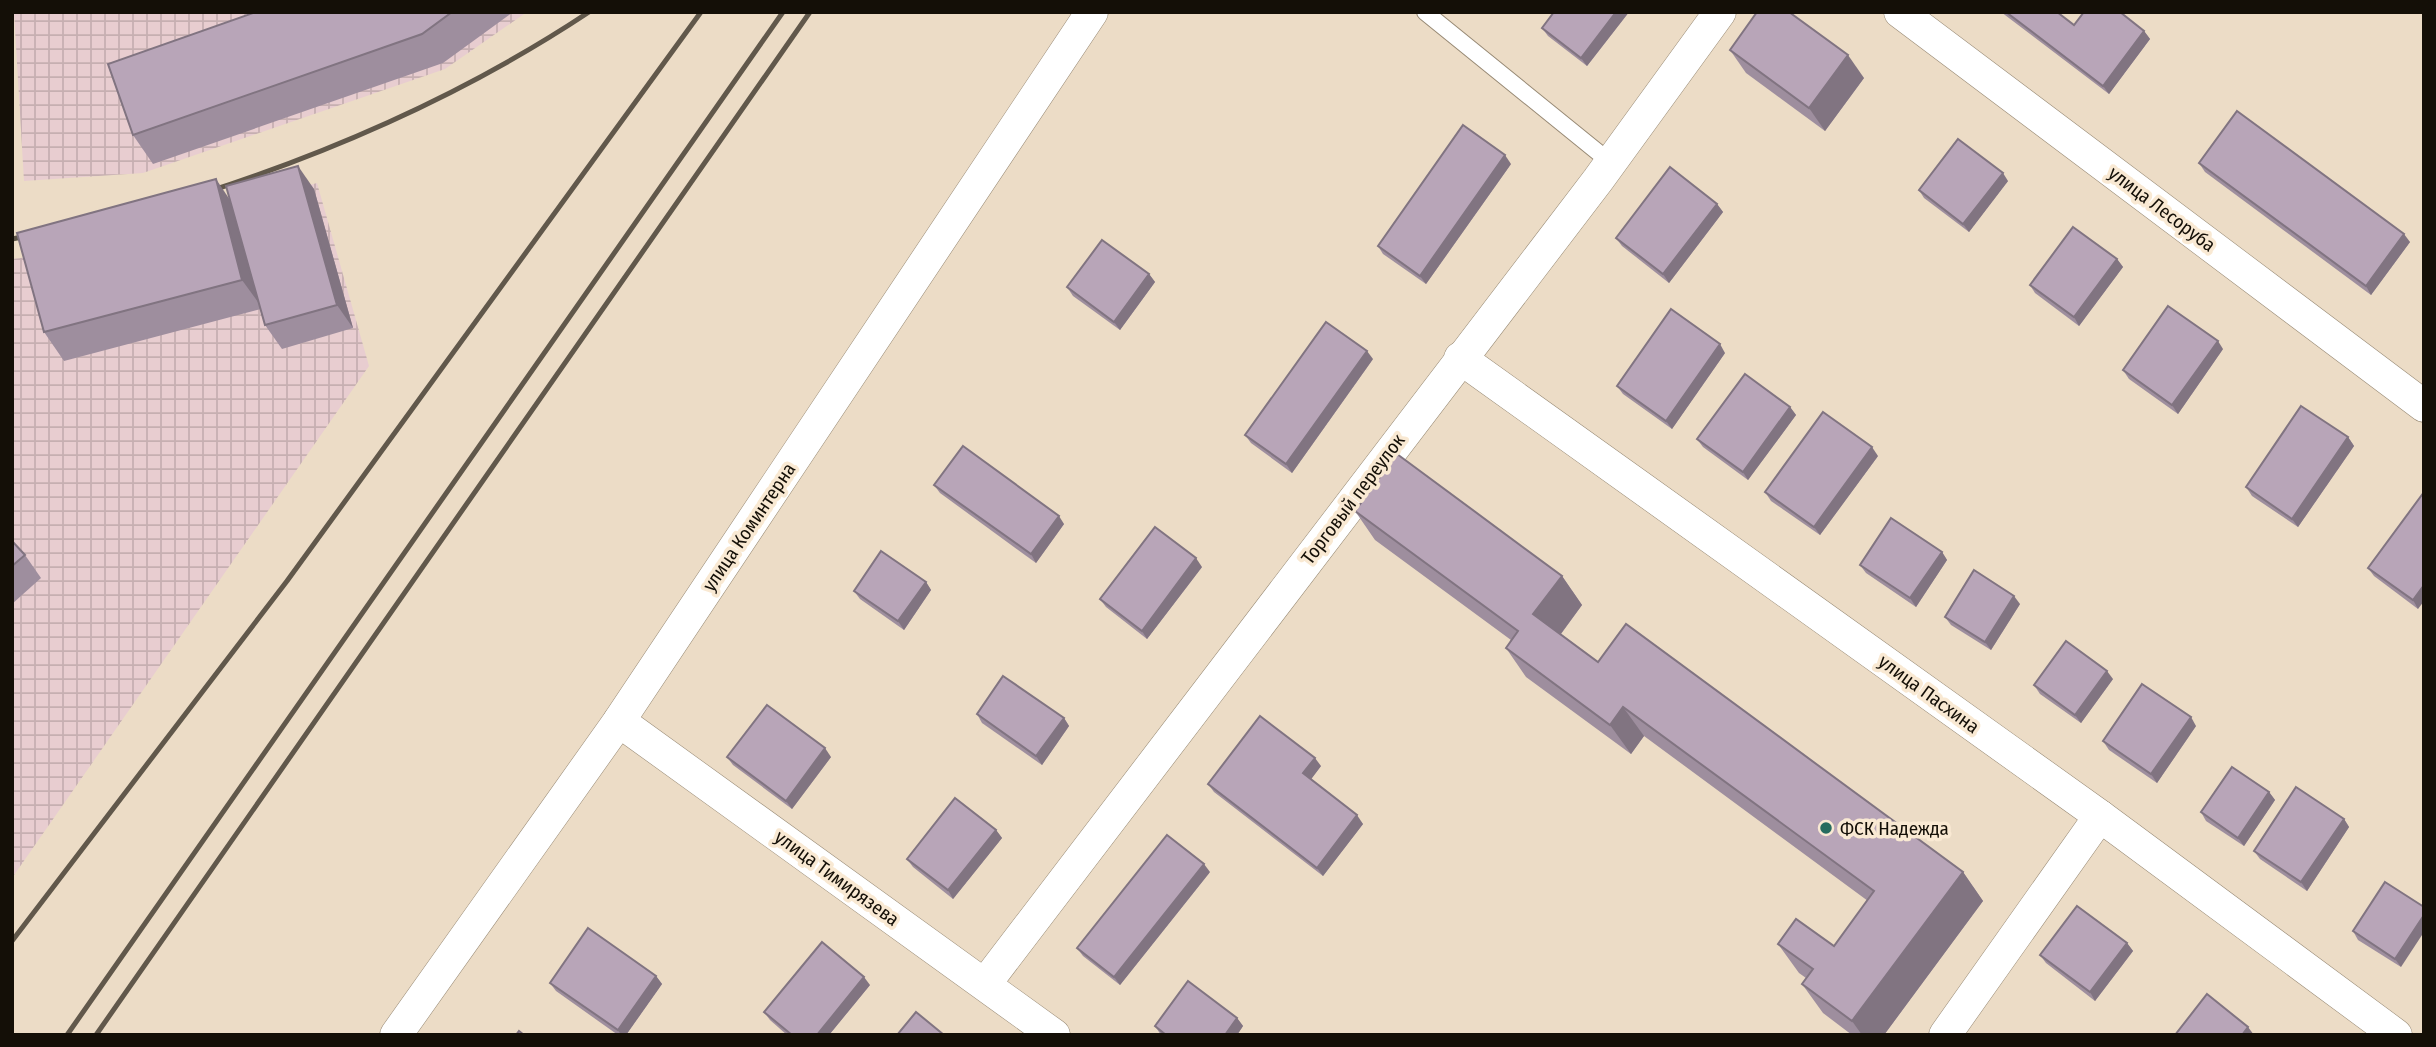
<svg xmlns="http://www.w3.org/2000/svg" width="2436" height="1047" font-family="'Fira Sans Condensed',sans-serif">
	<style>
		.industrial { fill: url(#industrial-grid) }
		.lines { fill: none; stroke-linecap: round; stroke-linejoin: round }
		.service-casing { stroke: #988a75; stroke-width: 18 }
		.minor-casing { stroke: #988a75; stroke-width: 33 }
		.service { stroke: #fff; stroke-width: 16 }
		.minor { stroke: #fff; stroke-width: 32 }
		.rail { stroke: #61584b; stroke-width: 5 }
		.wall { fill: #9e8e9e }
		.shaded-wall { fill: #817481 }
		.building { fill: #b8a5b8; stroke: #817481; stroke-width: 2 }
		.poi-dot { fill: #276c5f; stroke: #f9e9d3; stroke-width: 2.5 }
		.labels { text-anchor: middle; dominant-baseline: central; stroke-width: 7; stroke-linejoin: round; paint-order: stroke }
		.street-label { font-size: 19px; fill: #140f07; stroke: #f9e9d3 }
		.poi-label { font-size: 19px; fill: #140f07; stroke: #f9e9d3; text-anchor: start }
	</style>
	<defs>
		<pattern id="industrial-grid" width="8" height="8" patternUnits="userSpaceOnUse" patternTransform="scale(1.75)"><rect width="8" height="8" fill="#e8cdd0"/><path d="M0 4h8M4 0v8" fill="none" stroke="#c6afb1"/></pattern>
	</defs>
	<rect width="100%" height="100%" fill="#ecdcc6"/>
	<g class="industrial">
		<path d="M14 12H527L445 69 143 173 24 181Z"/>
		<path d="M317 183 369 366 12 878V259L37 256Z"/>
	</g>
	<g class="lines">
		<defs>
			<path id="service" d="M1425 12 1610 162"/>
			<g id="minor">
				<path d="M1900 12 2424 406"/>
				<path d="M1460 358 2100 816 2396 1035"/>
				<path d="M619 721 1054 1035"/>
				<path d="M985 984 1598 180 1720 12"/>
				<path d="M396 1035 619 721 1092 12"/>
				<path d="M1945 1035 2100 816"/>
			</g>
		</defs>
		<use href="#service" class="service-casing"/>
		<use href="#minor" class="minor-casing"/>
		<use href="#service" class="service"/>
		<use href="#minor" class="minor"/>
		<g class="rail">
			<path d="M204 193C340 149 470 91 589 12"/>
			<path d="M12 239 37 234"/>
			<path d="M12 941 287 581 701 12"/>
			<path d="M67 1035 783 12"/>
			<path d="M96 1035 810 12"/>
		</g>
	</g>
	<g class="wall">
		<path d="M256 12H513L443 63 153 164 133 135Z"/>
		<path d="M1554 12H1629L1587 66 1548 36 1542 28Z"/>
		<path d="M2001 12H2057L2074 25 2144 31 2150 39 2109 94Z"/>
		<path d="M1730 50 1864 78 1825 131 1746 73Z"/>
		<path d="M2199 163 2410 242 2371 295 2205 172Z"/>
		<path d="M1511 164 1426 284 1383 254 1378 246Z"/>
		<path d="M2008 181 1969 232 1924 198 1919 190Z"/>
		<path d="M314 189 353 328 282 349 265 325 261 309 64 361 44 332 230 200Z"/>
		<path d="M1717 204 1723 212 1669 283 1622 246 1616 238Z"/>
		<path d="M2117 259 2123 267 2079 326 2035 293 2030 285Z"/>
		<path d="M1149 274 1155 282 1120 330 1073 296 1067 287Z"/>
		<path d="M2223 349 2178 414 2129 379 2123 370Z"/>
		<path d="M1725 353 1672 429 1623 394 1617 386Z"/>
		<path d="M1373 359 1292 473 1251 443 1245 435Z"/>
		<path d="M1790 407 1796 415 1748 480 1703 447 1697 439Z"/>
		<path d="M2348 437 2354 446 2298 527 2252 496 2246 487Z"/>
		<path d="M1878 456 1820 535 1771 501 1765 492Z"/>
		<path d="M934 485 1064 524 1036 563 940 493Z"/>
		<path d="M2424 492 2418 609 2374 576 2368 568Z"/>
		<path d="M1355 511 1562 576 1582 605 1561 634 1598 662 1963 872 1983 901 1884 1035H1852L1823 1013 1802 984 1806 978 1799 973 1778 944 1834 946 1868 901 1644 736 1631 754 1526 677 1506 648 1511 640 1375 540Z"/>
		<path d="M12 541 25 555 41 578 12 604Z"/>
		<path d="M1942 552 1947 560 1916 607 1866 573 1860 565Z"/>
		<path d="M1202 567 1147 639 1106 607 1100 599Z"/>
		<path d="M926 582 931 590 904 630 860 599 854 591Z"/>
		<path d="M2020 604 1991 650 1951 625 1945 617Z"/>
		<path d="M2113 679 2081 723 2040 694 2034 685Z"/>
		<path d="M977 714 1064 718 1069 726 1042 765 982 723Z"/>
		<path d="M2196 726 2157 783 2109 750 2103 741Z"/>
		<path d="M727 757H831L792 809 733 765Z"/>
		<path d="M1321 766 1311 779 1363 824 1323 876 1214 792 1208 784Z"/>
		<path d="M2269 792 2275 800 2244 846 2206 821 2201 812Z"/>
		<path d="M2344 819 2349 827 2307 891 2260 859 2254 851Z"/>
		<path d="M996 830 1002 838 953 899 913 867 907 859Z"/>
		<path d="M1210 872 1120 985 1083 956 1077 948Z"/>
		<path d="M2385 882 2401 967 2358 940 2353 931Z"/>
		<path d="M2127 943 2133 951 2095 1001 2046 963 2040 955Z"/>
		<path d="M656 976 662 984 626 1035H618L556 991 550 983Z"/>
		<path d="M870 985 829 1035H787L770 1020 764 1012Z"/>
		<path d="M1237 1018 1243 1026 1237 1035H1161L1155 1026Z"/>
	</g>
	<g class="shaded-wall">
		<path d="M1616 12H1629L1587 66 1581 58Z"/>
		<path d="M2144 31 2150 39 2109 94 2103 86Z"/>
		<path d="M1848 55 1864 78 1825 131 1809 108Z"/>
		<path d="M1505 155 1511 164 1426 284 1420 276Z"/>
		<path d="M298 166 314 189 353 328 337 305Z"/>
		<path d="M2003 173 2008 181 1969 232 1963 224Z"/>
		<path d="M216 179 236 209 263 309 242 280Z"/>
		<path d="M1717 204 1723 212 1669 283 1663 274Z"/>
		<path d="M2404 234 2410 242 2371 295 2366 286Z"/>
		<path d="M2117 259 2123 267 2079 326 2074 317Z"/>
		<path d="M1149 274 1155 282 1120 330 1114 322Z"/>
		<path d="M2218 341 2223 349 2178 414 2172 405Z"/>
		<path d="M1720 344 1725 353 1672 429 1666 421Z"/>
		<path d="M1367 351 1373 359 1292 473 1286 464Z"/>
		<path d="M1790 407 1796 415 1748 480 1743 472Z"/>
		<path d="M2348 437 2354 446 2298 527 2292 519Z"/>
		<path d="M1872 447 1878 456 1820 535 1814 527Z"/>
		<path d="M1059 516 1064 524 1036 563 1031 554Z"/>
		<path d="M1942 552 1947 560 1916 607 1910 598Z"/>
		<path d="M1196 558 1202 567 1147 639 1142 631Z"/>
		<path d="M1562 576 1582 605 1554 643 1533 614Z"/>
		<path d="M926 582 931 590 904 630 898 621Z"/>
		<path d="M2424 585V601L2418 609 2413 600Z"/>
		<path d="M2014 596 2020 604 1991 650 1985 642Z"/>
		<path d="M2107 671 2113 679 2081 723 2075 715Z"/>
		<path d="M1623 707 1644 736 1631 754 1610 725Z"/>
		<path d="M2191 717 2196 726 2157 783 2151 774Z"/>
		<path d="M1064 718 1069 726 1042 765 1036 756Z"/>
		<path d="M825 748 831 757 792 809 786 801Z"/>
		<path d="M1315 758 1321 766 1309 782 1303 773Z"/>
		<path d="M2269 792 2275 800 2244 846 2238 838Z"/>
		<path d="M1357 815 1363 824 1323 876 1317 868Z"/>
		<path d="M2344 819 2349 827 2307 891 2301 882Z"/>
		<path d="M996 830 1002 838 953 899 948 890Z"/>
		<path d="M1204 864 1210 872 1120 985 1114 977Z"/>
		<path d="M1963 872 1983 901 1884 1035H1862L1852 1021Z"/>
		<path d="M2424 915V932L2401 967 2395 959Z"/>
		<path d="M2127 943 2133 951 2095 1001 2090 992Z"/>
		<path d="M656 976 662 984 626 1035H621L618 1030Z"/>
		<path d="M864 977 870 985 829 1035H817Z"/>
		<path d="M1237 1018 1243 1026 1237 1035H1225Z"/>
		<path d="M2248 1027 2254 1035H2242Z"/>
	</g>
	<g class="building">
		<path d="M256 12H452L422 34 133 135 108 64Z"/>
		<path d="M1554 12H1616L1581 58 1542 28Z"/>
		<path d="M1757 12H1789L1848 55 1809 108 1730 50Z"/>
		<path d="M2006 12H2057L2074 25 2084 12H2120L2144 31 2103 86Z"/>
		<path d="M2237 111 2404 234 2366 286 2199 163Z"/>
		<path d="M1463 125 1505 155 1420 276 1378 246Z"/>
		<path d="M1958 139 2003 173 1963 224 1919 190Z"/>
		<path d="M298 166 337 305 265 325 226 186Z"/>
		<path d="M1670 167 1717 204 1663 274 1616 238Z"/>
		<path d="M216 179 242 280 44 332 17 233Z"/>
		<path d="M2073 227 2117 259 2074 317 2030 285Z"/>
		<path d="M1102 240 1149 274 1114 322 1067 287Z"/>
		<path d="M2168 306 2218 341 2172 405 2123 370Z"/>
		<path d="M1671 309 1720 344 1666 421 1617 386Z"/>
		<path d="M1326 322 1367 351 1286 464 1245 435Z"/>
		<path d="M1745 374 1790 407 1743 472 1697 439Z"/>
		<path d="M2301 406 2348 437 2292 519 2246 487Z"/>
		<path d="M1823 412 1872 447 1814 527 1765 492Z"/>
		<path d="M963 446 1059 516 1031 554 934 485Z"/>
		<path d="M1397 454 1562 576 1533 614 1598 662 1626 624 1963 872 1852 1021 1802 984 1813 969 1778 944 1796 919 1834 946 1874 891 1623 707 1610 725 1506 648 1518 631 1355 511Z"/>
		<path d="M2424 492V585L2413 600 2368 568Z"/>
		<path d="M1891 518 1942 552 1910 598 1860 565Z"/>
		<path d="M1155 527 1196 558 1142 631 1100 599Z"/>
		<path d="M12 541 25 555 12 566Z"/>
		<path d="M881 551 926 582 898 621 854 591Z"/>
		<path d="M1974 570 2014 596 1985 642 1945 617Z"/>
		<path d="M2066 641 2107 671 2075 715 2034 685Z"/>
		<path d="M1003 676 1064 718 1036 756 977 714Z"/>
		<path d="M2142 684 2191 717 2151 774 2103 741Z"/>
		<path d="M767 705 825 748 786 801 727 757Z"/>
		<path d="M1260 716 1315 758 1303 773 1357 815 1317 868 1208 784Z"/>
		<path d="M2232 767 2269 792 2238 838 2201 812Z"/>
		<path d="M2296 787 2344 819 2301 882 2254 851Z"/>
		<path d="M955 798 996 830 948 890 907 859Z"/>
		<path d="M1167 835 1204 864 1114 977 1077 948Z"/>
		<path d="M2385 882 2424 907V915L2395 959 2353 931Z"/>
		<path d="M2077 906 2127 943 2090 992 2040 955Z"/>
		<path d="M588 928 656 976 618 1030 550 983Z"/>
		<path d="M822 942 864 977 817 1035H792L764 1012Z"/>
		<path d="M1188 981 1237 1018 1225 1035H1166L1155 1026Z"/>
		<path d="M2207 994 2248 1027 2242 1035H2175Z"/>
		<path d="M916 1012 944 1035H897Z"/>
		<path d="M519 1031 524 1035H516Z"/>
	</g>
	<circle class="poi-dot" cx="1826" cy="828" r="7"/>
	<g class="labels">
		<g class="street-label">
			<text transform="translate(2162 209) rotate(37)">улица Лесоруба</text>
			<text transform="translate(1353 499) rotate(-53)">Торговый переулок</text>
			<text transform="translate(749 527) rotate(-56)">улица Коминтерна</text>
			<text transform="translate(1929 694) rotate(36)">улица Пасхина</text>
			<text transform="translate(837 878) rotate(36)">улица Тимирязева</text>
		</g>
		<g class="poi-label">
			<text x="1840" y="828">ФСК Надежда</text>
		</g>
	</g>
	<rect width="2436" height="1047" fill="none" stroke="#140f07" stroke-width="28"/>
</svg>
